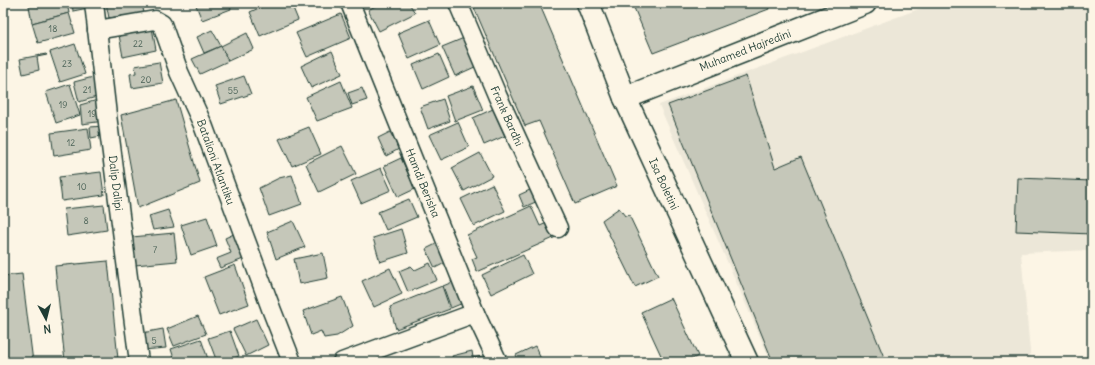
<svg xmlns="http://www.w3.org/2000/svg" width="1095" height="365" font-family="Delius,sans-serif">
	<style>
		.built { fill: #ece7d8 }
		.building { fill: #c5c7b9; stroke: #1f3d34 }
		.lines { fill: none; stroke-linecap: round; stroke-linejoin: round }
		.minor-casing { stroke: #1f3d34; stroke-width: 21 }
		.tertiary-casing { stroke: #1f3d34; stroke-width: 25 }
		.minor { stroke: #fcf5e5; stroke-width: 18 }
		.tertiary { stroke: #fcf5e5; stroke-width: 22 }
		.labels { text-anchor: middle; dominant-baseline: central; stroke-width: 4; stroke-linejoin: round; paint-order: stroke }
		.number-label { font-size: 9px; fill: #486055 }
		.street-label { font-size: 11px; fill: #1f3d34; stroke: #fcf5e5 }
	</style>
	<rect width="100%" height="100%" fill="#fcf5e5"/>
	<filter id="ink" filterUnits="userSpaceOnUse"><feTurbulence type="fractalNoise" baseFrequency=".025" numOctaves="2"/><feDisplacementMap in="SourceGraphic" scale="8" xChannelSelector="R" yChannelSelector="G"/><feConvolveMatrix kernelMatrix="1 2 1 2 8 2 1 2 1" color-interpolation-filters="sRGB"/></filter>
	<g filter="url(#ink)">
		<path class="built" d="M935 3H1090L1092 17V250L1021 253 1031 362H771L659 105Z"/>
		<g class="building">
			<path d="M39 3H67L69 13 32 23 29 6Z"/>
			<path d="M72 3H87L88 8 73 11Z"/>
			<path d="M106 3H142L144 13 109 18Z"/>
			<path d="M195 3H229L231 9 202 20Z"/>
			<path d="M270 3H291L298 20 260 36 250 12Z"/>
			<path d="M381 3H409L415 13 379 31 368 10Z"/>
			<path d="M472 3H539L617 186 575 204 539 121 525 126Z"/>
			<path d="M632 3H768L769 9 653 53Z"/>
			<path d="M69 13 75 33 38 43 32 23Z"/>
			<path d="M341 14 351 38 307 57 296 33Z"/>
			<path d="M429 20 440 45 409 59 398 33Z"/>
			<path d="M152 28 156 50 123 57 119 35Z"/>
			<path d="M212 30 221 46 204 53 197 37Z"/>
			<path d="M247 33 254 49 228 61 221 46Z"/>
			<path d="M464 38 477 66 455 76 442 47Z"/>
			<path d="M75 44 85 74 60 82 50 52Z"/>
			<path d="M221 46 228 61 200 74 192 59Z"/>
			<path d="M332 51 342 74 311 88 301 66Z"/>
			<path d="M46 54 47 55 37 57 39 70 23 74 20 59Z"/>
			<path d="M439 54 449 77 423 89 413 65Z"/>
			<path d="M159 62 163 83 132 88 130 74 136 73 135 66Z"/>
			<path d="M97 76 100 96 79 102 74 82Z"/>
			<path d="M244 76 251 94 221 104 215 86Z"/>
			<path d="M746 76 775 168 801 157 886 362H773L668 105Z"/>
			<path d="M341 81 352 108 317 121 306 97Z"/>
			<path d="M70 84 80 115 56 123 46 92Z"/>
			<path d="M473 86 483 110 455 121 446 96Z"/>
			<path d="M362 88 367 100 352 105 348 93Z"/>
			<path d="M101 99 104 121 82 124 80 105Z"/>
			<path d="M443 99 450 121 428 129 420 107Z"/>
			<path d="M176 100 200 183 138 208 121 115Z"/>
			<path d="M493 109 505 136 484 145 473 118Z"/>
			<path d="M458 122 469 147 441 160 429 135Z"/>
			<path d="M104 126 106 135 91 138 90 127Z"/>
			<path d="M309 127 321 154 292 166 279 139Z"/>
			<path d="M88 128 91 150 54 156 51 133Z"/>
			<path d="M390 132 399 149 386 156 378 138Z"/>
			<path d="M342 146 356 174 319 192 306 164Z"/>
			<path d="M480 153 492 176 464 191 452 168Z"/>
			<path d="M401 158 415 189 398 197 384 166Z"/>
			<path d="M381 168 391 190 361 203 351 181Z"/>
			<path d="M101 172 104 195 62 201 59 177Z"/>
			<path d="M292 175 302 204 269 216 259 188 279 178Z"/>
			<path d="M1018 178 1092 181V234L1016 231Z"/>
			<path d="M492 184 505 211 474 226 461 199Z"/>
			<path d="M532 189 538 201 524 207 519 195Z"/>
			<path d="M409 199 417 217 386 230 378 212Z"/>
			<path d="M104 205 107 230 67 236 64 209Z"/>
			<path d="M531 206 540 226 549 222 556 237 477 272 472 259 477 257 467 235Z"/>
			<path d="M619 208 625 216 629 215 658 276 635 287 602 220Z"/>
			<path d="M168 210 174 227 153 230 149 216Z"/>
			<path d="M207 217 217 246 191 255 181 225Z"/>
			<path d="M293 221 305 247 276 259 267 232Z"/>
			<path d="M401 229 408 253 380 262 373 238Z"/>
			<path d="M174 233 177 261 135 265 132 237Z"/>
			<path d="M236 233 246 258 220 268 216 259 231 253 225 238Z"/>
			<path d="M438 243 447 262 435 268 426 249Z"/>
			<path d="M323 253 328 278 299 284 294 259Z"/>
			<path d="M523 255 532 274 491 294 482 275Z"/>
			<path d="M108 261 118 359 91 362H65L55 266Z"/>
			<path d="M430 263 437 280 408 292 399 271 411 266 415 270Z"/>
			<path d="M235 265 249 304 219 315 204 277Z"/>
			<path d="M390 268 402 294 374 307 362 281Z"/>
			<path d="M22 274 33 362H3V276Z"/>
			<path d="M455 281 463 303 451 308 443 286Z"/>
			<path d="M442 286 450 309 396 329 390 307Z"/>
			<path d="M342 297 353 326 337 336 324 338 321 331 311 335 303 311Z"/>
			<path d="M671 298 698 356 686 362H664L641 312Z"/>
			<path d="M198 316 206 334 174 346 167 329Z"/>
			<path d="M256 319 268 345 246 356 233 329Z"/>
			<path d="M163 329 166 348 143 350 142 333Z"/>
			<path d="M230 331 239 356 223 362H217L208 338Z"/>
			<path d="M201 339 208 359 198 362H175L171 349Z"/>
			<path d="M535 346 541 359 535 362H519L516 355Z"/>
			<path d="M472 351 473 358 483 356 484 362H454L452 356Z"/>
		</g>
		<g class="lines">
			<defs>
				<g id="minor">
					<path d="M94 3 107 115 139 362"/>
					<path d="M350 3 475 313 498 362"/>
					<path d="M458 3 497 95 558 228"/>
					<path d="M97 30 155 20 162 24 179 72 203 125 272 311 292 362"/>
					<path d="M342 362 475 313"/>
				</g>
				<g id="tertiary">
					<path d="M588 3 625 98 747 362"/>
					<path d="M625 98 865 3"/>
				</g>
			</defs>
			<use href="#minor" class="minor-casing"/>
			<use href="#tertiary" class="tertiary-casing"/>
			<use href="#minor" class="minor"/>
			<use href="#tertiary" class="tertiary"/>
		</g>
	</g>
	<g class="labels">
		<g class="number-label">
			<text x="53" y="28">18</text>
			<text x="138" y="43">22</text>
			<text x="67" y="63">23</text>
			<text x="146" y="79">20</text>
			<text x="87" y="89">21</text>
			<text x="233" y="90">55</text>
			<text x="63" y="104">19</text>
			<text x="92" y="113">19</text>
			<text x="71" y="142">12</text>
			<text x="82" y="186">10</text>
			<text x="86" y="220">8</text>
			<text x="155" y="249">7</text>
			<text x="154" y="340">5</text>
		</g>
		<g class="street-label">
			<text transform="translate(745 50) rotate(-21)">Muhamed Hajredini</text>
			<text transform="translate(507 116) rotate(66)">Frank Bardhi</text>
			<text transform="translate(216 162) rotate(70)">Batalioni Atlantiku</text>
			<text transform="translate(116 183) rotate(83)">Dalip Dalipi</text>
			<text transform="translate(423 183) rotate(68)">Hamdi Berisha</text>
			<text transform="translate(664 184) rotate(65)">Isa Boletini</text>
		</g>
	</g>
	<rect width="1095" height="365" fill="none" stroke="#fcf5e5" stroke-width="16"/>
	<rect x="8" y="8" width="1079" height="349" fill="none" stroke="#1f3d34" stroke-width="1.5" filter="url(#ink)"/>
	<g transform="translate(46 319) rotate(173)" stroke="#fcf5e5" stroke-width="3" paint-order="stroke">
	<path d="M0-3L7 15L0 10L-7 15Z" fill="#1f3d34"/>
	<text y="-6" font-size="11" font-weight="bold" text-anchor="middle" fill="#1f3d34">N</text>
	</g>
</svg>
